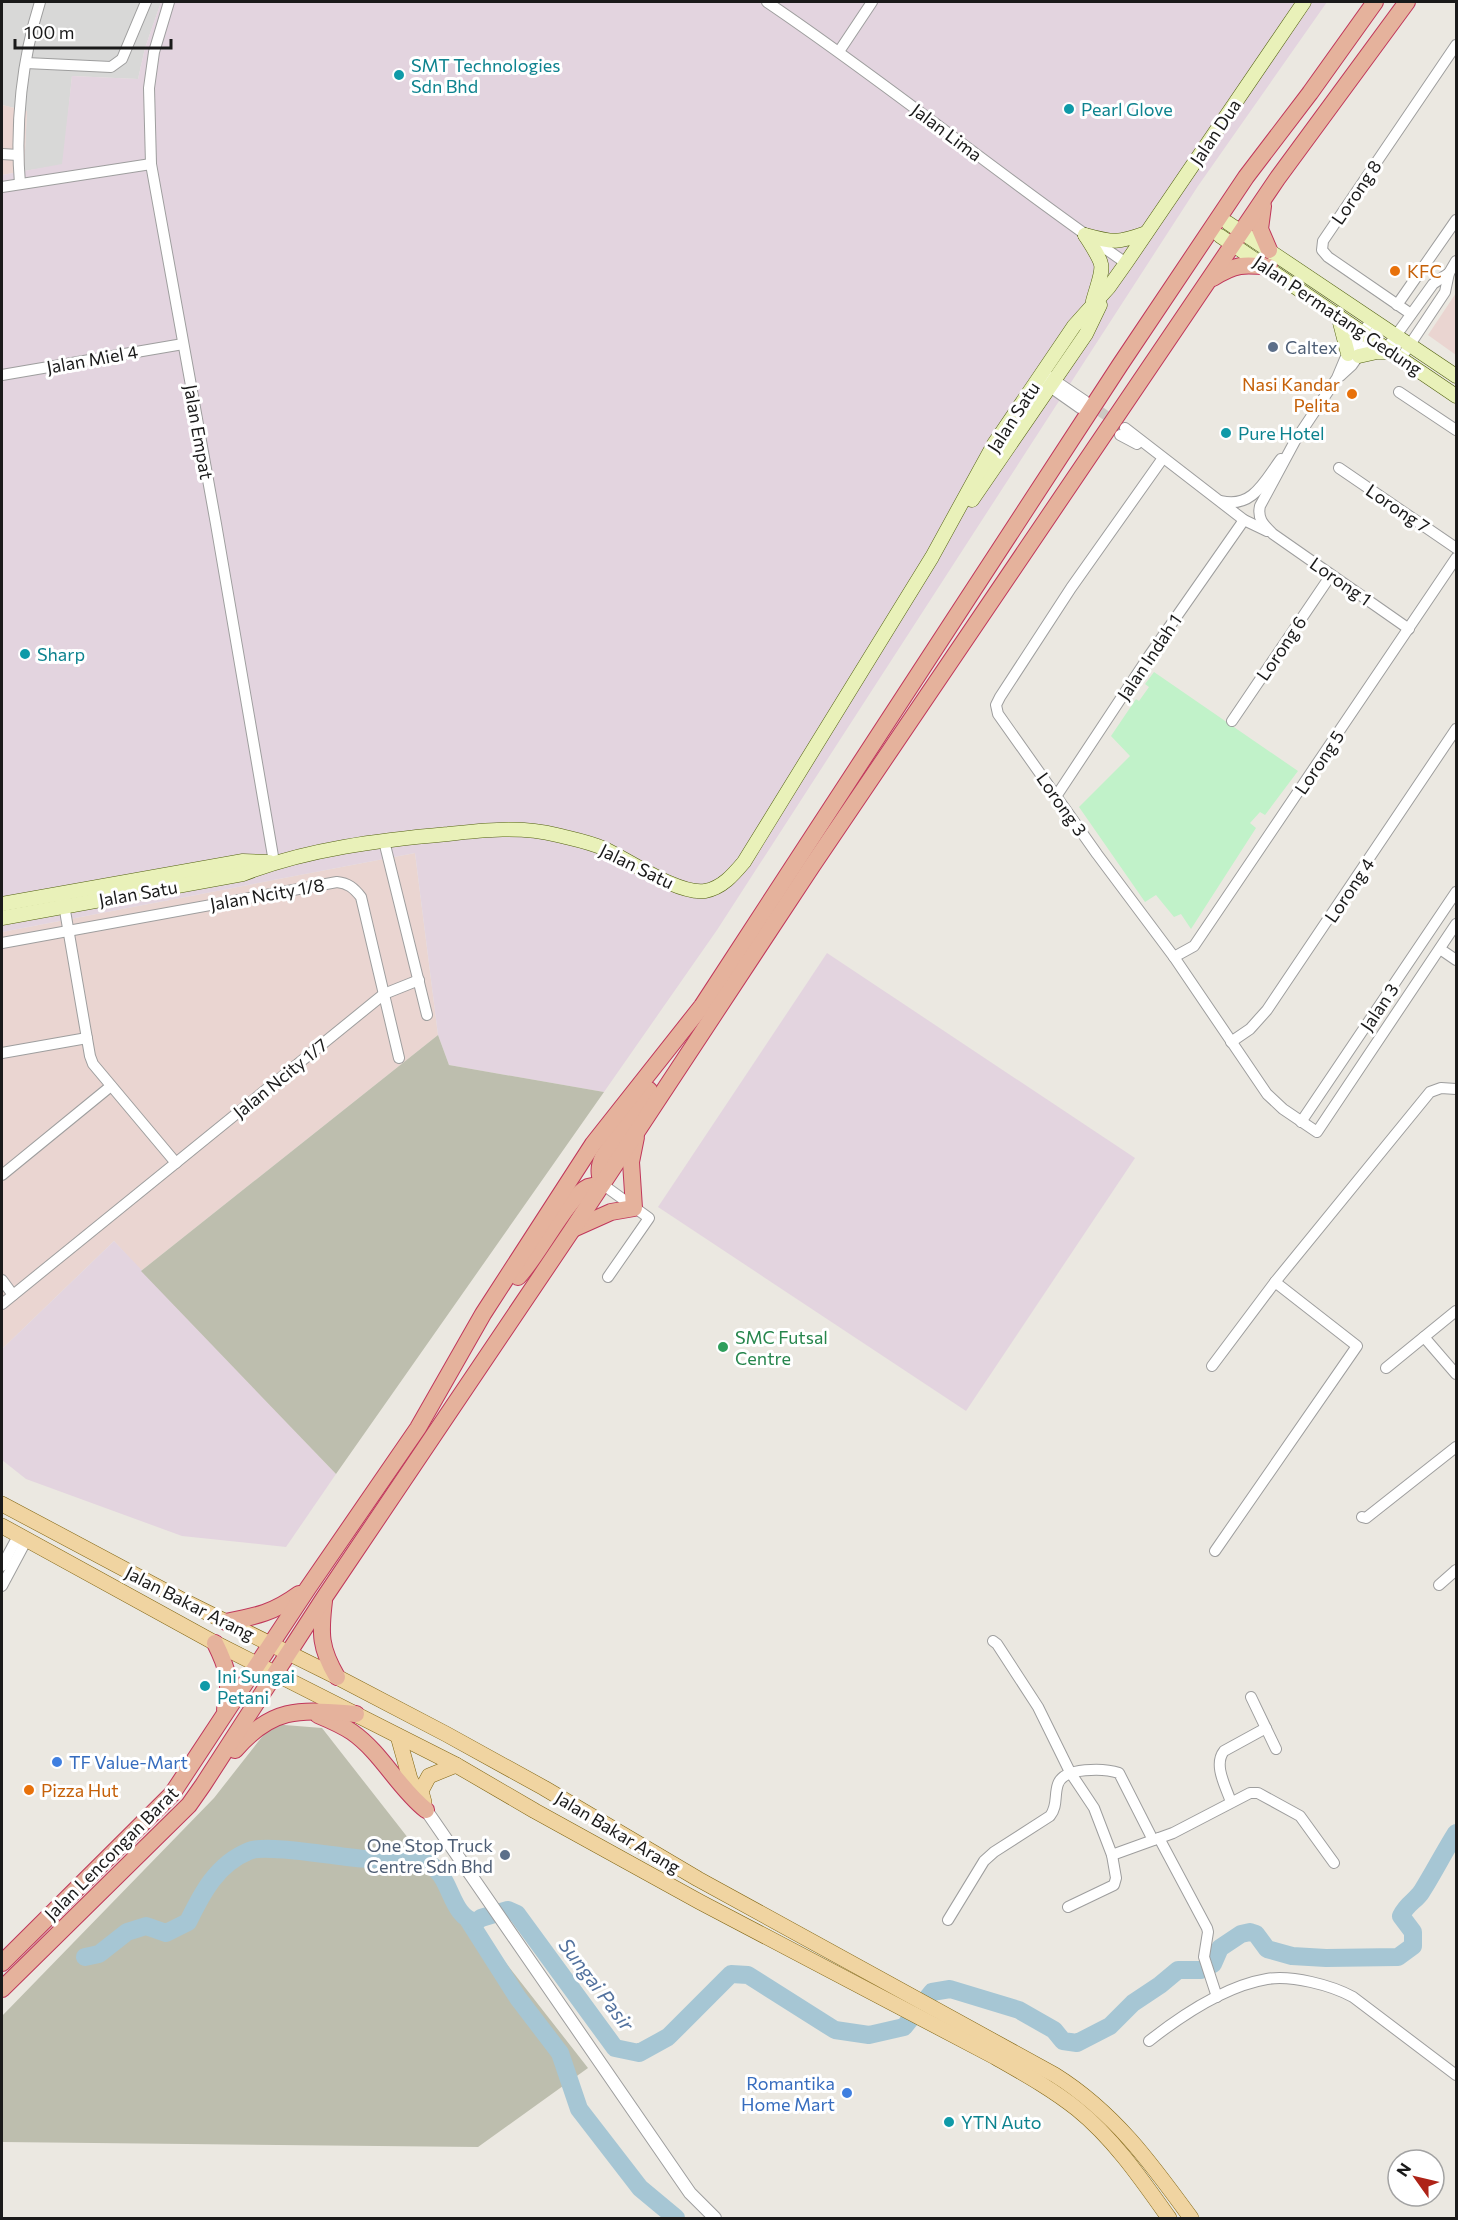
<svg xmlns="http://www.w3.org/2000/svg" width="1458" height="2220" font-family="Commissioner,sans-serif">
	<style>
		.residential { fill: #d8d8d7 }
		.commercial { fill: #ead5d1 }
		.industrial { fill: #e3d4df }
		.construction { fill: #bdbeae }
		.park { fill: #c1f2c9 }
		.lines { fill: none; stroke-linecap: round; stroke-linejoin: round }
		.river { stroke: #a6c6d4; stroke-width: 18 }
		.minor-tunnel { stroke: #ccc9c3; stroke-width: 10; stroke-dasharray: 10 5; stroke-linecap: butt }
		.minor-casing { stroke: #9e9e9e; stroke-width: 12 }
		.tertiary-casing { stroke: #9e9e9e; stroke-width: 14 }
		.secondary-casing { stroke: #536211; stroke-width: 15 }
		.primary-casing { stroke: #806511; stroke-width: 16 }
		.trunk-casing { stroke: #c0375b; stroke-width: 18 }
		.minor { stroke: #fff; stroke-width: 10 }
		.tertiary { stroke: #fff; stroke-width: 12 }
		.secondary { stroke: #e9f1b9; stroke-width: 14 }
		.primary { stroke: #f0d4a1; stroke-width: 15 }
		.trunk { stroke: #e5b29c; stroke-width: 16 }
		.culture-dot { fill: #0f9aa8; stroke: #fff; stroke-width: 2 }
		.food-dot { fill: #e8710a; stroke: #fff; stroke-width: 2 }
		.service-dot { fill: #5c6f8a; stroke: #fff; stroke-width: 2 }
		.leisure-dot { fill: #2e9e5b; stroke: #fff; stroke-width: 2 }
		.shop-dot { fill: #3f7fe0; stroke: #fff; stroke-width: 2 }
		.labels { text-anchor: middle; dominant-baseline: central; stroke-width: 6; stroke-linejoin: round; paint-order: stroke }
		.culture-label { font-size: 18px; fill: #0d838f; stroke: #fff; text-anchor: start }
		.street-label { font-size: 18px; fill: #1a1a1a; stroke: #fff }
		.food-label { font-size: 18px; fill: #c56008; stroke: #fff; text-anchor: start }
		.service-label { font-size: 18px; fill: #4e5e75; stroke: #fff; text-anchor: start }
		.leisure-label { font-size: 18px; fill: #27864d; stroke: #fff; text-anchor: start }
		.shop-label { font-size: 18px; fill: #366cbe; stroke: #fff; text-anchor: start }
		.water-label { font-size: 20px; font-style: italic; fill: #53729e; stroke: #fff }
	</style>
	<rect width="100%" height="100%" fill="#ebe8e1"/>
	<path class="residential" d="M2 2H161L145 48 138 79 72 76 63 165 24 171 27 111 2 105Z"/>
	<g class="commercial">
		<path d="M2 105 27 111 24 171 2 175Z"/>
		<path d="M1456 293V355L1428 335Z"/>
		<path d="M415 853 438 1035 141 1271 114 1241 2 1349V932Z"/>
	</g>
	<g class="industrial">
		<path d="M161 2H1327L1198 186 717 930 604 1092 449 1065 438 1035 415 853 2 932V175L62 164 72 76 138 79 145 48Z"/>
		<path d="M827 953 1135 1158 966 1411 658 1207Z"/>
		<path d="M114 1241 336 1474 286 1547 182 1536 26 1479 2 1460V1349Z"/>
	</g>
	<g class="construction">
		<path d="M438 1035 449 1065 604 1092 336 1474 141 1271Z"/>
		<path d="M272 1724 322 1728 588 2068 478 2147 2 2142V2016L214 1798Z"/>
	</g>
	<path class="park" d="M1154 672 1298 771 1265 815 1260 812 1250 823 1256 828 1191 929 1181 914 1174 917 1156 895 1145 902 1079 807 1130 756 1111 736 1136 699 1139 701 1149 687 1145 684Z"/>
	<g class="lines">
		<g class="river">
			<path d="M469 1921 518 1998 560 2053 579 2109 640 2188 676 2218"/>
			<path d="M85 1957 99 1954 127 1932 146 1926 166 1933 188 1922C202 1893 217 1864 249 1851 267 1843 342 1858 367 1859 388 1861 409 1853 429 1864 452 1876 450 1917 476 1922L481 1918 508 1910 517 1914 615 2048 639 2053 668 2037 731 1974 748 1975 835 2030 869 2035 904 2027 932 1992 950 1989 1019 2010 1054 2030 1063 2041 1077 2043 1110 2026 1133 2003 1160 1985 1178 1970H1201L1213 1964 1220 1948 1241 1934 1250 1932 1256 1934 1267 1949 1292 1956 1326 1958 1398 1957 1413 1946V1932L1401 1916C1407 1903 1416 1901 1422 1891 1434 1872 1444 1852 1456 1833"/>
		</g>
		<path class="minor-tunnel" d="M1088 403 1117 423"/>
		<defs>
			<g id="minor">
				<path d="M169 2 154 52 149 88 151 164 216 524 274 862"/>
				<path d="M767 2C890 85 1004 179 1126 263"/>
				<path d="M840 50 872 2"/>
				<path d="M26 63 111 67 122 59 146 2"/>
				<path d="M2 154 18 155"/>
				<path d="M20 184C15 124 22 59 40 2"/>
				<path d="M2 187 151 164"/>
				<path d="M1397 305 1456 220"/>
				<path d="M1411 314 1328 257 1322 250 1323 241 1456 45"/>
				<path d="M1372 319 1345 359 1337 378 1295 441 1260 506C1257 519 1264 525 1273 534L1409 629"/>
				<path d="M1387 348 1433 284 1449 273 1456 261"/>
				<path d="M1401 358 1445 292 1449 273"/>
				<path d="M2 375 183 344"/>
				<path d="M1048 376 1085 401"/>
				<path d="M1340 376 1352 365 1380 325"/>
				<path d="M1043 382 1080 408"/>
				<path d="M1399 392 1456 430"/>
				<path d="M1125 428 1244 520 1267 531"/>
				<path d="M1120 435 1137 444"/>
				<path d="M1163 458 1071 588 1000 697 996 705 998 714 1097 854 1174 957 1267 1094 1283 1109 1317 1132 1456 924"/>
				<path d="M1339 468 1456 548"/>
				<path d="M1221 501C1253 509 1265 480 1281 459"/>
				<path d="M1232 721 1331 575"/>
				<path d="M1057 795 1149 656 1244 520"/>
				<path d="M384 841 427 1015"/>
				<path d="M63 899 90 1056 93 1064 176 1163"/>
				<path d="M2 943 337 882C348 883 354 888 361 897L399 1058"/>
				<path d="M1440 949 1456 960"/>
				<path d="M1174 957 1194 946 1456 558"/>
				<path d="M1231 1042 1250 1029 1267 1010 1456 729"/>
				<path d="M2 1053 87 1038"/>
				<path d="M1301 1122 1456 892"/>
				<path d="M2 1175 111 1086"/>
				<path d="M602 1184 649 1218 608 1277"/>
				<path d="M2 1280 13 1295"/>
				<path d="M2 1304 384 994 419 980"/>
				<path d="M1424 1337 1456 1374"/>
				<path d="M1212 1366 1275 1282 1430 1092 1441 1088 1456 1089"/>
				<path d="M1386 1368 1456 1311"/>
				<path d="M1362 1517 1366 1518 1456 1447"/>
				<path d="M1215 1551 1357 1346 1275 1282"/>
				<path d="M2 1566 18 1536"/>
				<path d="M1439 1585 1456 1570"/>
				<path d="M2 1586 26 1541"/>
				<path d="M993 1641 997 1644 1038 1707 1070 1772 1094 1808 1112 1855 1116 1878 1114 1885 1068 1907"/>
				<path d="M1251 1697 1276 1749"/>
				<path d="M1231 1802C1226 1787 1213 1765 1224 1751L1266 1728"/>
				<path d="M1159 1838 1207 1928 1208 1932 1204 1957 1217 1997"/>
				<path d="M1112 1855 1173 1833 1250 1793H1258L1300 1816 1334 1863"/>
				<path d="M948 1920 984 1861 994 1852 1050 1816C1058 1806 1054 1795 1058 1784 1064 1767 1104 1768 1119 1773L1153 1840"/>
				<path d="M1149 2041C1182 2015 1225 1986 1267 1979 1292 1975 1331 1985 1353 1997L1456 2075"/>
			</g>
			<path id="tertiary" d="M426 1810 690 2193 715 2218"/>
			<g id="secondary">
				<path d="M1228 223 1456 376"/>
				<path d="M1085 235C1107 270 1104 262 1093 301"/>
				<path d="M1085 235C1114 243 1118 243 1146 233"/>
				<path d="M1220 236 1456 396"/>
				<path d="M1338 315 1348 354"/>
				<path d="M1359 356 1377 352H1393"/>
				<path d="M972 500 1086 334 1100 305"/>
				<path d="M2 904 243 861 269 862"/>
				<path d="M2 918 243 874C307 849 380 840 448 834 483 830 522 826 557 835 573 839 590 842 605 849 630 861 679 895 705 891 722 888 733 875 744 862L932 557 994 444 1074 326 1109 287 1126 263 1304 2"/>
			</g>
			<g id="primary">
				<path d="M2 1504 186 1602 337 1677 446 1734 544 1788 698 1879 1055 2075C1114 2112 1151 2163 1191 2218"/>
				<path d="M2 1526 215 1643 456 1765 535 1811 700 1902 995 2057C1023 2073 1052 2089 1077 2109 1114 2139 1142 2180 1169 2218"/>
				<path d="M398 1736 410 1779 424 1805"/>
				<path d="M424 1802 421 1791 429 1776 456 1765"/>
			</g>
			<g id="trunk">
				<path d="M1263 206 1260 229 1269 250"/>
				<path d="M1213 278C1235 264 1244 264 1269 267"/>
				<path d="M602 1184C599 1174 598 1167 603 1157L649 1090"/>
				<path d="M573 1229 611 1212 634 1208 631 1162 636 1137"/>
				<path d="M518 1277C537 1258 568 1196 588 1187 592 1186 597 1185 602 1184"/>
				<path d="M324 1601C320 1634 320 1648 337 1677"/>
				<path d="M226 1622C257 1616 273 1613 299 1594"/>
				<path d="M215 1643C227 1667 232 1682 225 1709"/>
				<path d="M318 1715C330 1720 342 1725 352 1732 382 1753 398 1788 426 1810"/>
				<path d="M235 1750C274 1705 302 1710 356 1714"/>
				<path d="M2 1963 172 1794 308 1588 418 1428 483 1314 593 1144 702 1006 1120 365 1246 177 1310 93 1375 2"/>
				<path d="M2 1989 189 1805 203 1785 324 1598 572 1230 812 866 1277 179 1407 2"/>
			</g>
		</defs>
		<use href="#minor" class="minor-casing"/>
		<use href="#tertiary" class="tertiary-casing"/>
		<use href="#secondary" class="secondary-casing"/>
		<use href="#primary" class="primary-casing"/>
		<use href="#trunk" class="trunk-casing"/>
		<use href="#minor" class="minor"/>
		<use href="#tertiary" class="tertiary"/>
		<use href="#secondary" class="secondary"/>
		<use href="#primary" class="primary"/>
		<use href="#trunk" class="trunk"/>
	</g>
	<g class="culture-dot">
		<circle cx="399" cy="75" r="6"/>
		<circle cx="1069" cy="109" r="6"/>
		<circle cx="1226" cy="433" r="6"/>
		<circle cx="25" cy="654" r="6"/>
		<circle cx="205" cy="1686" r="6"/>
		<circle cx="949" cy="2122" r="6"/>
	</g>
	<g class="food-dot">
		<circle cx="1395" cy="271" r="6"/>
		<circle cx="1352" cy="394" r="6"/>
		<circle cx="29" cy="1790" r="6"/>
	</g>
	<g class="service-dot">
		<circle cx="1273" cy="347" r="6"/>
		<circle cx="505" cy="1855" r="6"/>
	</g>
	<circle class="leisure-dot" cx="723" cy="1347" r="6"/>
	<g class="shop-dot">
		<circle cx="57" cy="1762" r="6"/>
		<circle cx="847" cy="2093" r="6"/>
	</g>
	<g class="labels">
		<g class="culture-label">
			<text x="411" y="65">SMT Technologies<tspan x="411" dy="21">Sdn Bhd</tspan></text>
			<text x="1081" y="109">Pearl Glove</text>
			<text x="1238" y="433">Pure Hotel</text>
			<text x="37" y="654">Sharp</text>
			<text x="217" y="1676">Ini Sungai<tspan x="217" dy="21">Petani</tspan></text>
			<text x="961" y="2122">YTN Auto</text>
		</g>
		<g class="street-label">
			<text transform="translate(947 132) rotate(37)">Jalan Lima</text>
			<text transform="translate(1215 132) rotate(-56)">Jalan Dua</text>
			<text transform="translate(1356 192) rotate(-56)">Lorong 8</text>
			<text transform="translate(1338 315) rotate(34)">Jalan Permatang Gedung</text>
			<text transform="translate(92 359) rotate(-10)">Jalan Miel 4</text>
			<text transform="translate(1013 417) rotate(-57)">Jalan Satu</text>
			<text transform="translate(199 432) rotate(80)">Jalan Empat</text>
			<text transform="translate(1398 508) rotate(34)">Lorong 7</text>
			<text transform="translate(1341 581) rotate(35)">Lorong 1</text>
			<text transform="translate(1281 648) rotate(-56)">Lorong 6</text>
			<text transform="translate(1149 657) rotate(-56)">Jalan Indah 1</text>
			<text transform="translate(1319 762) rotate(-56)">Lorong 5</text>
			<text transform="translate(1062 804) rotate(55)">Lorong 3</text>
			<text transform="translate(637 866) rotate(26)">Jalan Satu</text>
			<text transform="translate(1349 890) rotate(-56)">Lorong 4</text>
			<text transform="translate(138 893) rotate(-10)">Jalan Satu</text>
			<text transform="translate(267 894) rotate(-10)">Jalan Ncity 1/8</text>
			<text transform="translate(1379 1007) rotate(-56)">Jalan 3</text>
			<text transform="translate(280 1078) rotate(-39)">Jalan Ncity 1/7</text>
			<text transform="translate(190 1603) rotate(27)">Jalan Bakar Arang</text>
			<text transform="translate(618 1832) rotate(31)">Jalan Bakar Arang</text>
			<text transform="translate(111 1853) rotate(-45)">Jalan Lencongan Barat</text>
		</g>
		<g class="food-label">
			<text x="1407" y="271">KFC</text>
			<text x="1340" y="384" text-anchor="end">Nasi Kandar<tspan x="1340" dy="21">Pelita</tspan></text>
			<text x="41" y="1790">Pizza Hut</text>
		</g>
		<g class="service-label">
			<text x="1285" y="347">Caltex</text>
			<text x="493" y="1845" text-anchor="end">One Stop Truck<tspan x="493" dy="21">Centre Sdn Bhd</tspan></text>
		</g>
		<g class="leisure-label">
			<text x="735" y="1337">SMC Futsal<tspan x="735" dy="21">Centre</tspan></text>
		</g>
		<g class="shop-label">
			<text x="69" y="1762">TF Value-Mart</text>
			<text x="835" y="2083" text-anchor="end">Romantika<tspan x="835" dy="21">Home Mart</tspan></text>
		</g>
		<g class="water-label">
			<text transform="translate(597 1984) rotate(53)">Sungai Pasir</text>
		</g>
	</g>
	<rect width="1458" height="2220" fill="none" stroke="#1a1a1a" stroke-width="6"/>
	<g transform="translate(1416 2178) rotate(304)"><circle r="28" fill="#ffffff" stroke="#a3a3a3" stroke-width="1.5"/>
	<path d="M0-4.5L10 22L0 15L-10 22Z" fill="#ae2317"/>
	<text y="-9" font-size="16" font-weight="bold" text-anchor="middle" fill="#1a1a1a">N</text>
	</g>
	<path d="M15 39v9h156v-9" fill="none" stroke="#1a1a1a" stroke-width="3"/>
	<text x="24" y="39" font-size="18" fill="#1a1a1a" stroke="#ffffff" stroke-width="4.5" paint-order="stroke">100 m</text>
</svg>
